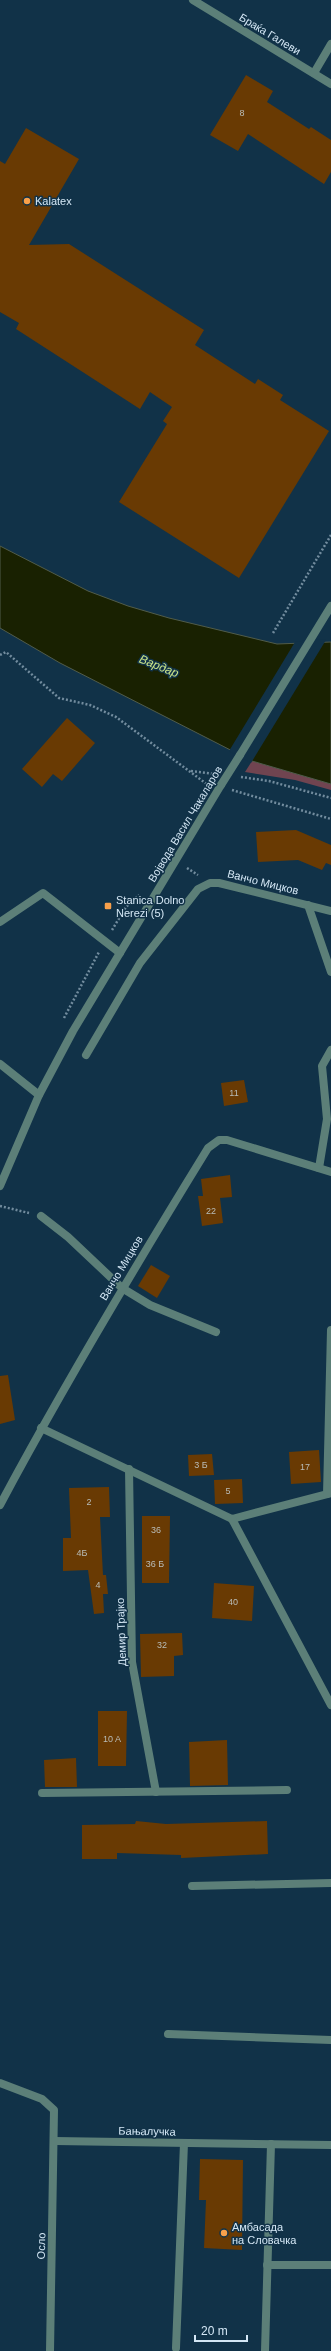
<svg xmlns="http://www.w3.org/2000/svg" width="331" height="2351" font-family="Arial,sans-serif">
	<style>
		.green { fill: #704450 }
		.water { fill: #192101; stroke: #515c4a }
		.pier { fill: #113248 }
		.building { fill: #693a03 }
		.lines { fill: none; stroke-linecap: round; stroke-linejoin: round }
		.path { stroke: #728c9e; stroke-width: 2.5; stroke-dasharray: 2 2; stroke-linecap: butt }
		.service { stroke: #5c7f78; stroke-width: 8 }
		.minor { stroke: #5c7f78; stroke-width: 8 }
		.tertiary { stroke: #5c7f78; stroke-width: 8 }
		.tertiary-bridge { stroke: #5c7f78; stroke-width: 8 }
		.poi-dot { fill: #f8a04b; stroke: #113248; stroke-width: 1.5 }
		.labels { text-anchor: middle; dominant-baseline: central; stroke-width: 3; stroke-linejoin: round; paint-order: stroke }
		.number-label { font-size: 9px; fill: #b9bcb8 }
		.street-label { font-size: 11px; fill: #d4e7f5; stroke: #113248 }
		.poi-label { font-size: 11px; fill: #d4e7f5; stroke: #113248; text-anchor: start }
		.water-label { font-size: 12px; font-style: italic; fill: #cae488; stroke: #113248 }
	</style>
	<rect width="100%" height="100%" fill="#113248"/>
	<path class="green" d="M252 761 331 784V790L295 780 245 772Z"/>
	<path class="water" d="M0 546 88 591 128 606 169 618 277 644 331 642V784L252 761 60 663 0 628Z"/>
	<path class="pier" d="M316 639 326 640 251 763 229 751 295 642Z"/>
	<g class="building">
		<path d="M246 75 273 91 267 102 309 129 311 127 331 140V172L324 184 248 134 238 151 210 135Z"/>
		<path d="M26 128 79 159 29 245 69 244 204 330 195 345 255 384 258 379 283 395 280 400 329 431 239 578 119 502 167 424 163 421 172 407 150 392 140 409 16 329 19 323 0 312V161L5 164Z"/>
		<path d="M67 718 95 743 62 781 53 774 42 787 22 769Z"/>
		<path d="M296 830 331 845V865L326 863 322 870 298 860 258 862 256 832Z"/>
		<path d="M244 1080 248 1102 224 1106 221 1083Z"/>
		<path d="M230 1175 232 1197 220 1198 223 1223 202 1226 198 1196H203L201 1179Z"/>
		<path d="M151 1265 170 1276 157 1298 138 1286Z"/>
		<path d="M8 1375 15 1420 0 1424V1376Z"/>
		<path d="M319 1450 321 1482 291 1484 289 1452Z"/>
		<path d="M212 1454 214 1475 189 1476 188 1455Z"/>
		<path d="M242 1479 243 1503 215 1504 214 1480Z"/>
		<path d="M109 1487 110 1517H100L103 1575H106L108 1594H103L104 1613 94 1614 88 1570 63 1571V1538H71L69 1488Z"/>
		<path d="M142 1516H170L169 1583H142Z"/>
		<path d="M214 1583 254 1586 252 1621 212 1618Z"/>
		<path d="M182 1633 183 1655 174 1656V1676L141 1677 140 1634Z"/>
		<path d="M98 1711H127L126 1766H98Z"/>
		<path d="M227 1740 228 1785 190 1786 189 1742Z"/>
		<path d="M76 1758 77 1787H45L44 1760Z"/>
		<path d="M136 1821 166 1824 267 1821 268 1854 181 1858V1855L117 1853V1859H82V1825L135 1824Z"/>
		<path d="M200 2159 243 2160 242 2250 204 2248 206 2200H199Z"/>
	</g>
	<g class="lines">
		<g class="path">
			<path d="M273 633 331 535"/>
			<path d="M0 655 6 652 59 698 90 705 116 717 208 785"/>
			<path d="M191 771 214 774"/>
			<path d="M241 777 269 781 331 798"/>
			<path d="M232 790 331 819"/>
			<path d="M187 868 198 875"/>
			<path d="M112 930 126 907 139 895"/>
			<path d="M64 1018 99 952"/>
			<path d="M0 1206 29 1213"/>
		</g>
		<g class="service">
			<path d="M308 905 331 972"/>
			<path d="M176 2348 184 2143"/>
		</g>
		<g class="minor">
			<path d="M193 0 331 84"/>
			<path d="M314 73 331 44"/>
			<path d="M0 922 43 893 120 953"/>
			<path d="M86 1055 140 963 198 889 210 883H219L331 911"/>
			<path d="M0 1064 39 1095"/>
			<path d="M319 1168 327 1119 322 1066 331 1050"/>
			<path d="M41 1216 68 1237 122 1288 150 1305 216 1332"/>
			<path d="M41 1428 232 1519 331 1493"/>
			<path d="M129 1469 132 1662 156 1792"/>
			<path d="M327 1494 331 1330"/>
			<path d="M0 1505C65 1383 136 1265 208 1148L219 1140H227L331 1172"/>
			<path d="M232 1519 331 1705"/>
			<path d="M42 1793 287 1790"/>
			<path d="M192 1886 331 1883"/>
			<path d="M168 2034 331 2040"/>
			<path d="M0 2083 42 2099 54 2110 50 2351"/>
			<path d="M55 2141 331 2145"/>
			<path d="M267 2265H331"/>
			<path d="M265 2351 271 2144"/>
		</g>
		<g class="tertiary">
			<path d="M240 755 331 606"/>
			<path d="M0 1186 39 1095 73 1031 221 785"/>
		</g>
		<path class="tertiary-bridge" d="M221 785 240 755"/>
	</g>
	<g class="poi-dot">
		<circle cx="27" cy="201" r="4"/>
		<rect x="104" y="902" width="8" height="8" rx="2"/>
		<circle cx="224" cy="2233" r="4"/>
	</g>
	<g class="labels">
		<g class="number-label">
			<text x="242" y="113">8</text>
			<text x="234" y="1093">11</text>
			<text x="211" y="1211">22</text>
			<text x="201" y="1465">3 Б</text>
			<text x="305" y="1467">17</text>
			<text x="228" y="1491">5</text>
			<text x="89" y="1502">2</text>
			<text x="156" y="1530">36</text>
			<text x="82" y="1553">4Б</text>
			<text x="155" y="1564">36 Б</text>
			<text x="98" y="1585">4</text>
			<text x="233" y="1602">40</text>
			<text x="162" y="1645">32</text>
			<text x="112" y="1739">10 A</text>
		</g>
		<g class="street-label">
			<text transform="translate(270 34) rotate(31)">Браќа Галеви</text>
			<text transform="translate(185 824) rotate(-59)">Војвода Васил Чакаларов</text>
			<text transform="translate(263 882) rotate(14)">Ванчо Мицков</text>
			<text transform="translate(121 1268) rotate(-59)">Ванчо Мицков</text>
			<text transform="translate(121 1632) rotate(-92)">Демир Трајко</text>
			<text transform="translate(147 2131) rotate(1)">Бањалучка</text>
			<text transform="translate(41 2246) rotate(-89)">Осло</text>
		</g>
		<g class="poi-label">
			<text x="35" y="201">Kalatex</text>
			<text x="116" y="900">Stanica Dolno<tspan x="116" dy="13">Nerezi (5)</tspan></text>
			<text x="232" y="2227">Амбасада<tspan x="232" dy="13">на Словачка</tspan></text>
		</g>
		<g class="water-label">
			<text transform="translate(159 666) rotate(22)">Вардар</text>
		</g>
	</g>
	<path d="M195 2335v6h52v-6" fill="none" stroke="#d4e7f5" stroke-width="2"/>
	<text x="201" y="2335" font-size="12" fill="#d4e7f5" stroke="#113248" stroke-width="3" paint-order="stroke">20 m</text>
</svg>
